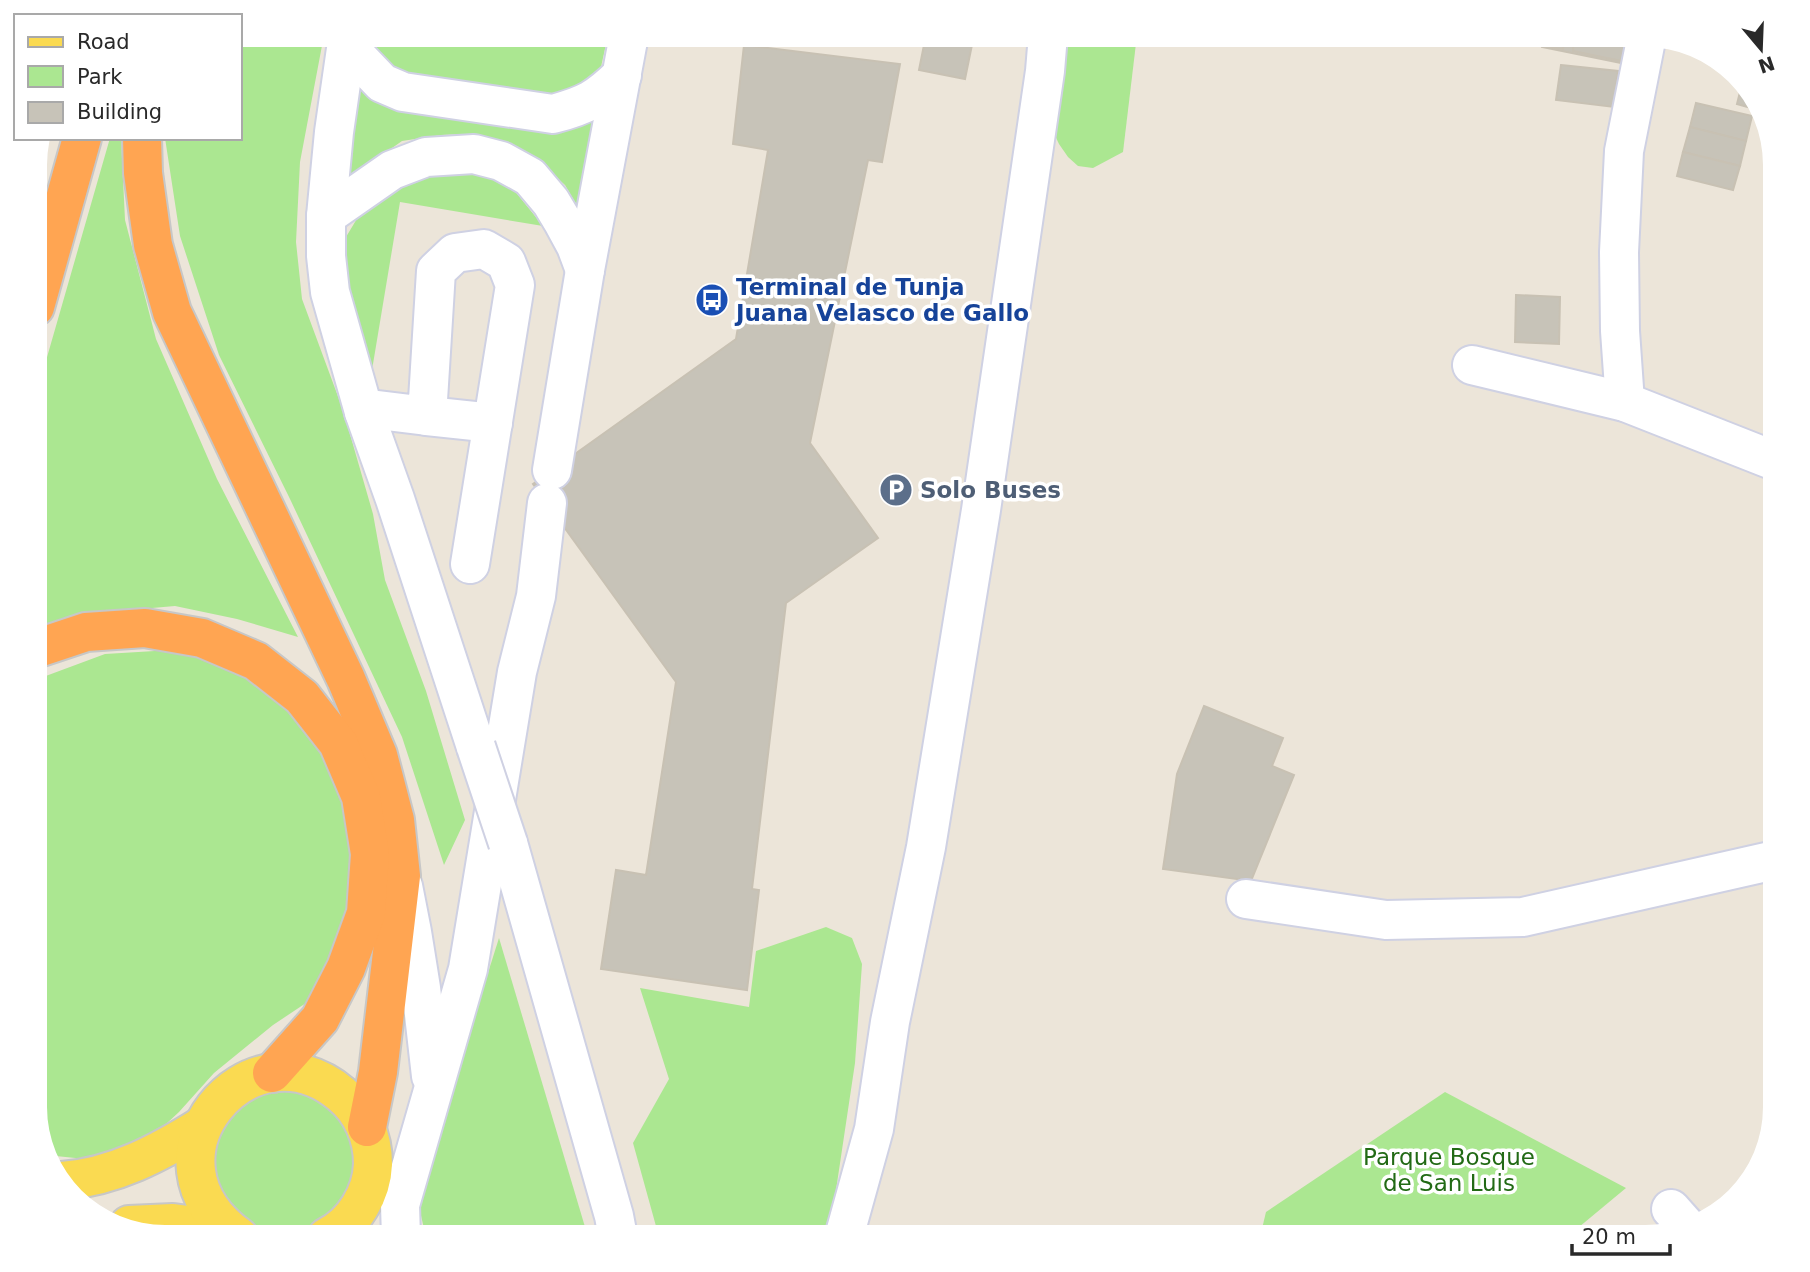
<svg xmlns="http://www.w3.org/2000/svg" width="1810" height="1272" font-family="'DejaVu Sans',sans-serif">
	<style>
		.green { fill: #abe791 }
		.building { fill: #c7c3b8; stroke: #c8c1b3; stroke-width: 2 }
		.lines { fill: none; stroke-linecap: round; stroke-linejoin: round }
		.minor-casing { stroke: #cfd1e3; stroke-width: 42 }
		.major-casing { stroke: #c7c7c7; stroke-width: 42 }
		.highway-casing { stroke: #c7c7c7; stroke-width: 42 }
		.minor { stroke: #fff; stroke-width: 38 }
		.major { stroke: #fada51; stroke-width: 38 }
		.highway { stroke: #ffa552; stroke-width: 38 }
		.minor-bridge-casing { stroke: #cfd1e3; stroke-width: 42; stroke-linecap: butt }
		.minor-bridge { stroke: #fff; stroke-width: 38 }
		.labels { text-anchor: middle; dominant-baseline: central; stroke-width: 7; stroke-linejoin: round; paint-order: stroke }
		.transit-label { font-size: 23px; font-weight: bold; fill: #164399; stroke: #fff; text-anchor: start }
		.service-label { font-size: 23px; font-weight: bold; fill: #4e5e75; stroke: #fff; text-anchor: start }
		.park-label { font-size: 23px; fill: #226a15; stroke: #fff }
	</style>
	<rect width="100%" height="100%" fill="#ece5d9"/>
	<g class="green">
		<path d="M240 35H324L300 162 296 242 302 299 343 410 373 514 385 580 426 691 465 820 444 865 402 737 290 499 219 355 180 236 165 138H240Z"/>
		<path d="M363 35H608L599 76 545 102 390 72Z"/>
		<path d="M1068 35H1137L1123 152 1093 168 1078 166 1068 157 1059 144 1051 127Z"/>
		<path d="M360 74 598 110 579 209 565 185 542 164 508 146 465 134 441 135 402 141 348 179Z"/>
		<path d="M110 138H121L125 220 156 339 217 479 298 637 237 619 175 606 106 612 35 638V399Z"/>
		<path d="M484 170 510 185 543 226 400 202 372 370 345 286 346 237 358 217 416 172Z"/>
		<path d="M188 649 260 674 305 713 353 798 350 922 318 995 273 1025 214 1073 179 1112 151 1138 95 1160 46 1155 35 1115V680L105 654Z"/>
		<path d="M826 927 852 938 862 964 855 1063 833 1210 822 1237H659L633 1143 669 1079 640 988 749 1007 756 951Z"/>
		<path d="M499 938 588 1237H426L418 1203 450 1093Z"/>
		<path d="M1445 1092 1626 1188 1567 1237H1260L1266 1212Z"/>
		<circle cx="285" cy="1162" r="70"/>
	</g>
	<g class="building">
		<path d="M926 35H974L965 79 919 70Z"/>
		<path d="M1543 35H1635L1631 65 1542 47Z"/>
		<path d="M1549 35H1565L1563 49 1547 47Z"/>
		<path d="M1574 35H1629L1626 62 1573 51Z"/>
		<path d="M744 45 900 64 882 162 868 160 810 443 878 538 786 603 752 889 759 890 747 990 601 969 616 870 646 875 676 682 533 484 736 339 768 150 733 144Z"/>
		<path d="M1561 65 1618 71 1614 107 1556 100Z"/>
		<path d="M1742 84 1761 107 1762 111 1737 104Z"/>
		<path d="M1696 103 1752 116 1746 141 1690 127Z"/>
		<path d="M1690 127 1746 141 1740 166 1683 152Z"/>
		<path d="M1683 152 1740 166 1733 190 1677 176Z"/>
		<path d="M1516 295 1560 297 1559 344 1515 342Z"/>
		<path d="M1204 706 1283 738 1272 766 1294 775 1251 881 1163 869 1177 774Z"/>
	</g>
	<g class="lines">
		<defs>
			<g id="minor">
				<path d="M348 35 334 132 326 216V256L330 292 364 412 395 499 476 747"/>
				<path d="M347 43 360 60 382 83 403 92 553 114C587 105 597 99 622 75"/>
				<path d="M326 216 392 170 426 157 474 154 501 161 530 177 551 202 563 222 576 246 585 270"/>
				<path d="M1472 365 1625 402 1775 461"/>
				<path d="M1625 402 1620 331 1619 252 1624 151 1647 35"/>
				<path d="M364 412 378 410 427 416 436 271 455 253 484 249 506 262 515 285 470 564"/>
				<path d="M427 416 493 423"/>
				<path d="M552 470 585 270 629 35"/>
				<path d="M508 843 614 1216 618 1237"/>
				<path d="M403 886 412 932 421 988 431 1076"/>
				<path d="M1246 899 1386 920 1523 917 1775 860"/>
				<path d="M1671 1209 1687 1227"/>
				<path d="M401 1237 400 1205 468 969 517 672 536 596 547 503"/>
				<path d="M844 1237 874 1129 890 1022 926 847 981 510 1045 71 1048 35"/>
			</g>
			<g id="major">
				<path d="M62 1181C114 1177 159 1153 202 1126"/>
				<path d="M129 1225 173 1223 230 1231"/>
				<path d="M239 1237C130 1159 249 1017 341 1094 362 1111 373 1137 373 1164 372 1193 354 1224 327 1237"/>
			</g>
			<g id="highway">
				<path d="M142 138 143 173 153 245 172 312 346 679 378 755 395 820 401 876 378 1072 367 1127"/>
				<path d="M35 307 82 138"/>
				<path d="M35 649 86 632 145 628 202 638 256 661 302 697 338 743 361 797 370 854 366 913 346 968 320 1019 272 1073"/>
			</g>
		</defs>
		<use href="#minor" class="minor-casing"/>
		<use href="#major" class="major-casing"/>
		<use href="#highway" class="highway-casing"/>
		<use href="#minor" class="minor"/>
		<use href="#major" class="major"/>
		<use href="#highway" class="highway"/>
		<defs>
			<path id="minor-bridge" d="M476 747 508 843"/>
		</defs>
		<use href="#minor-bridge" class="minor-bridge-casing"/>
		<use href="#minor-bridge" class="minor-bridge"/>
	</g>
	<defs>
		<symbol id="bus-disc" viewBox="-11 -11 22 22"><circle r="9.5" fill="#1a4fb4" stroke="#fff"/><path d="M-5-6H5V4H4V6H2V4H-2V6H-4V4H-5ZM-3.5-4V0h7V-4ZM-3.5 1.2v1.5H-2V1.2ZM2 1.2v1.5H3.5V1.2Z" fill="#fff"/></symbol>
		<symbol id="parking-disc" viewBox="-11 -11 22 22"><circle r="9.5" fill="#5c6f8a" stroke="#fff"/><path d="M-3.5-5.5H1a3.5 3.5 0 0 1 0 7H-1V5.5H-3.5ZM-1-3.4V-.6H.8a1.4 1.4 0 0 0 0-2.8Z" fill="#fff"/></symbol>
	</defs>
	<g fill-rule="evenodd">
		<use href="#bus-disc" x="693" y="281" width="38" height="38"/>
		<use href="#parking-disc" x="877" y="471" width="38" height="38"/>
	</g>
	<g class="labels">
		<g class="transit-label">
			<text x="736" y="287">Terminal de Tunja<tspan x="736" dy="26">Juana Velasco de Gallo</tspan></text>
		</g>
		<g class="service-label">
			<text x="920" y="490">Solo Buses</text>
		</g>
		<g class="park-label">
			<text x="1449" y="1157">Parque Bosque<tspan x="1449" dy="26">de San Luis</tspan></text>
		</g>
	</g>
	<path d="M0 0H1810V1272H0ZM165 47H1645A118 118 0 0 1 1763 165V1107A118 118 0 0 1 1645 1225H165A118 118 0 0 1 47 1107V165A118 118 0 0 1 165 47Z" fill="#fff" fill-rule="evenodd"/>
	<rect x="14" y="14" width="228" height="126" fill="#ffffff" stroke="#a9a9a9" stroke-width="2"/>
	<rect x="28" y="37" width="35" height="10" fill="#fada51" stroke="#a9a9a9" stroke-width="2"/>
	<text x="77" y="49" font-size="21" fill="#292929">Road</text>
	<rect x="28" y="66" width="35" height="21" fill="#abe791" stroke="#a9a9a9" stroke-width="2"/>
	<text x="77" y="84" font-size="21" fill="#292929">Park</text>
	<rect x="28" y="102" width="35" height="21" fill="#c7c3b8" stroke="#a9a9a9" stroke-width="2"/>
	<text x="77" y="119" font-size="21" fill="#292929">Building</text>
	<g transform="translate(1761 49) rotate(161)" stroke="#ffffff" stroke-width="5" paint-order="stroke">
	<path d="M0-5L12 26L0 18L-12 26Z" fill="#292929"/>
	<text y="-10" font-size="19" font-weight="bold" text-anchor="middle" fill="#292929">N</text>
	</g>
	<path d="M1572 1244v10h98v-10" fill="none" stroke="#292929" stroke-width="3.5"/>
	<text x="1582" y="1244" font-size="21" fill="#292929" stroke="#ffffff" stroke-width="5" paint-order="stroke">20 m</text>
</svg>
